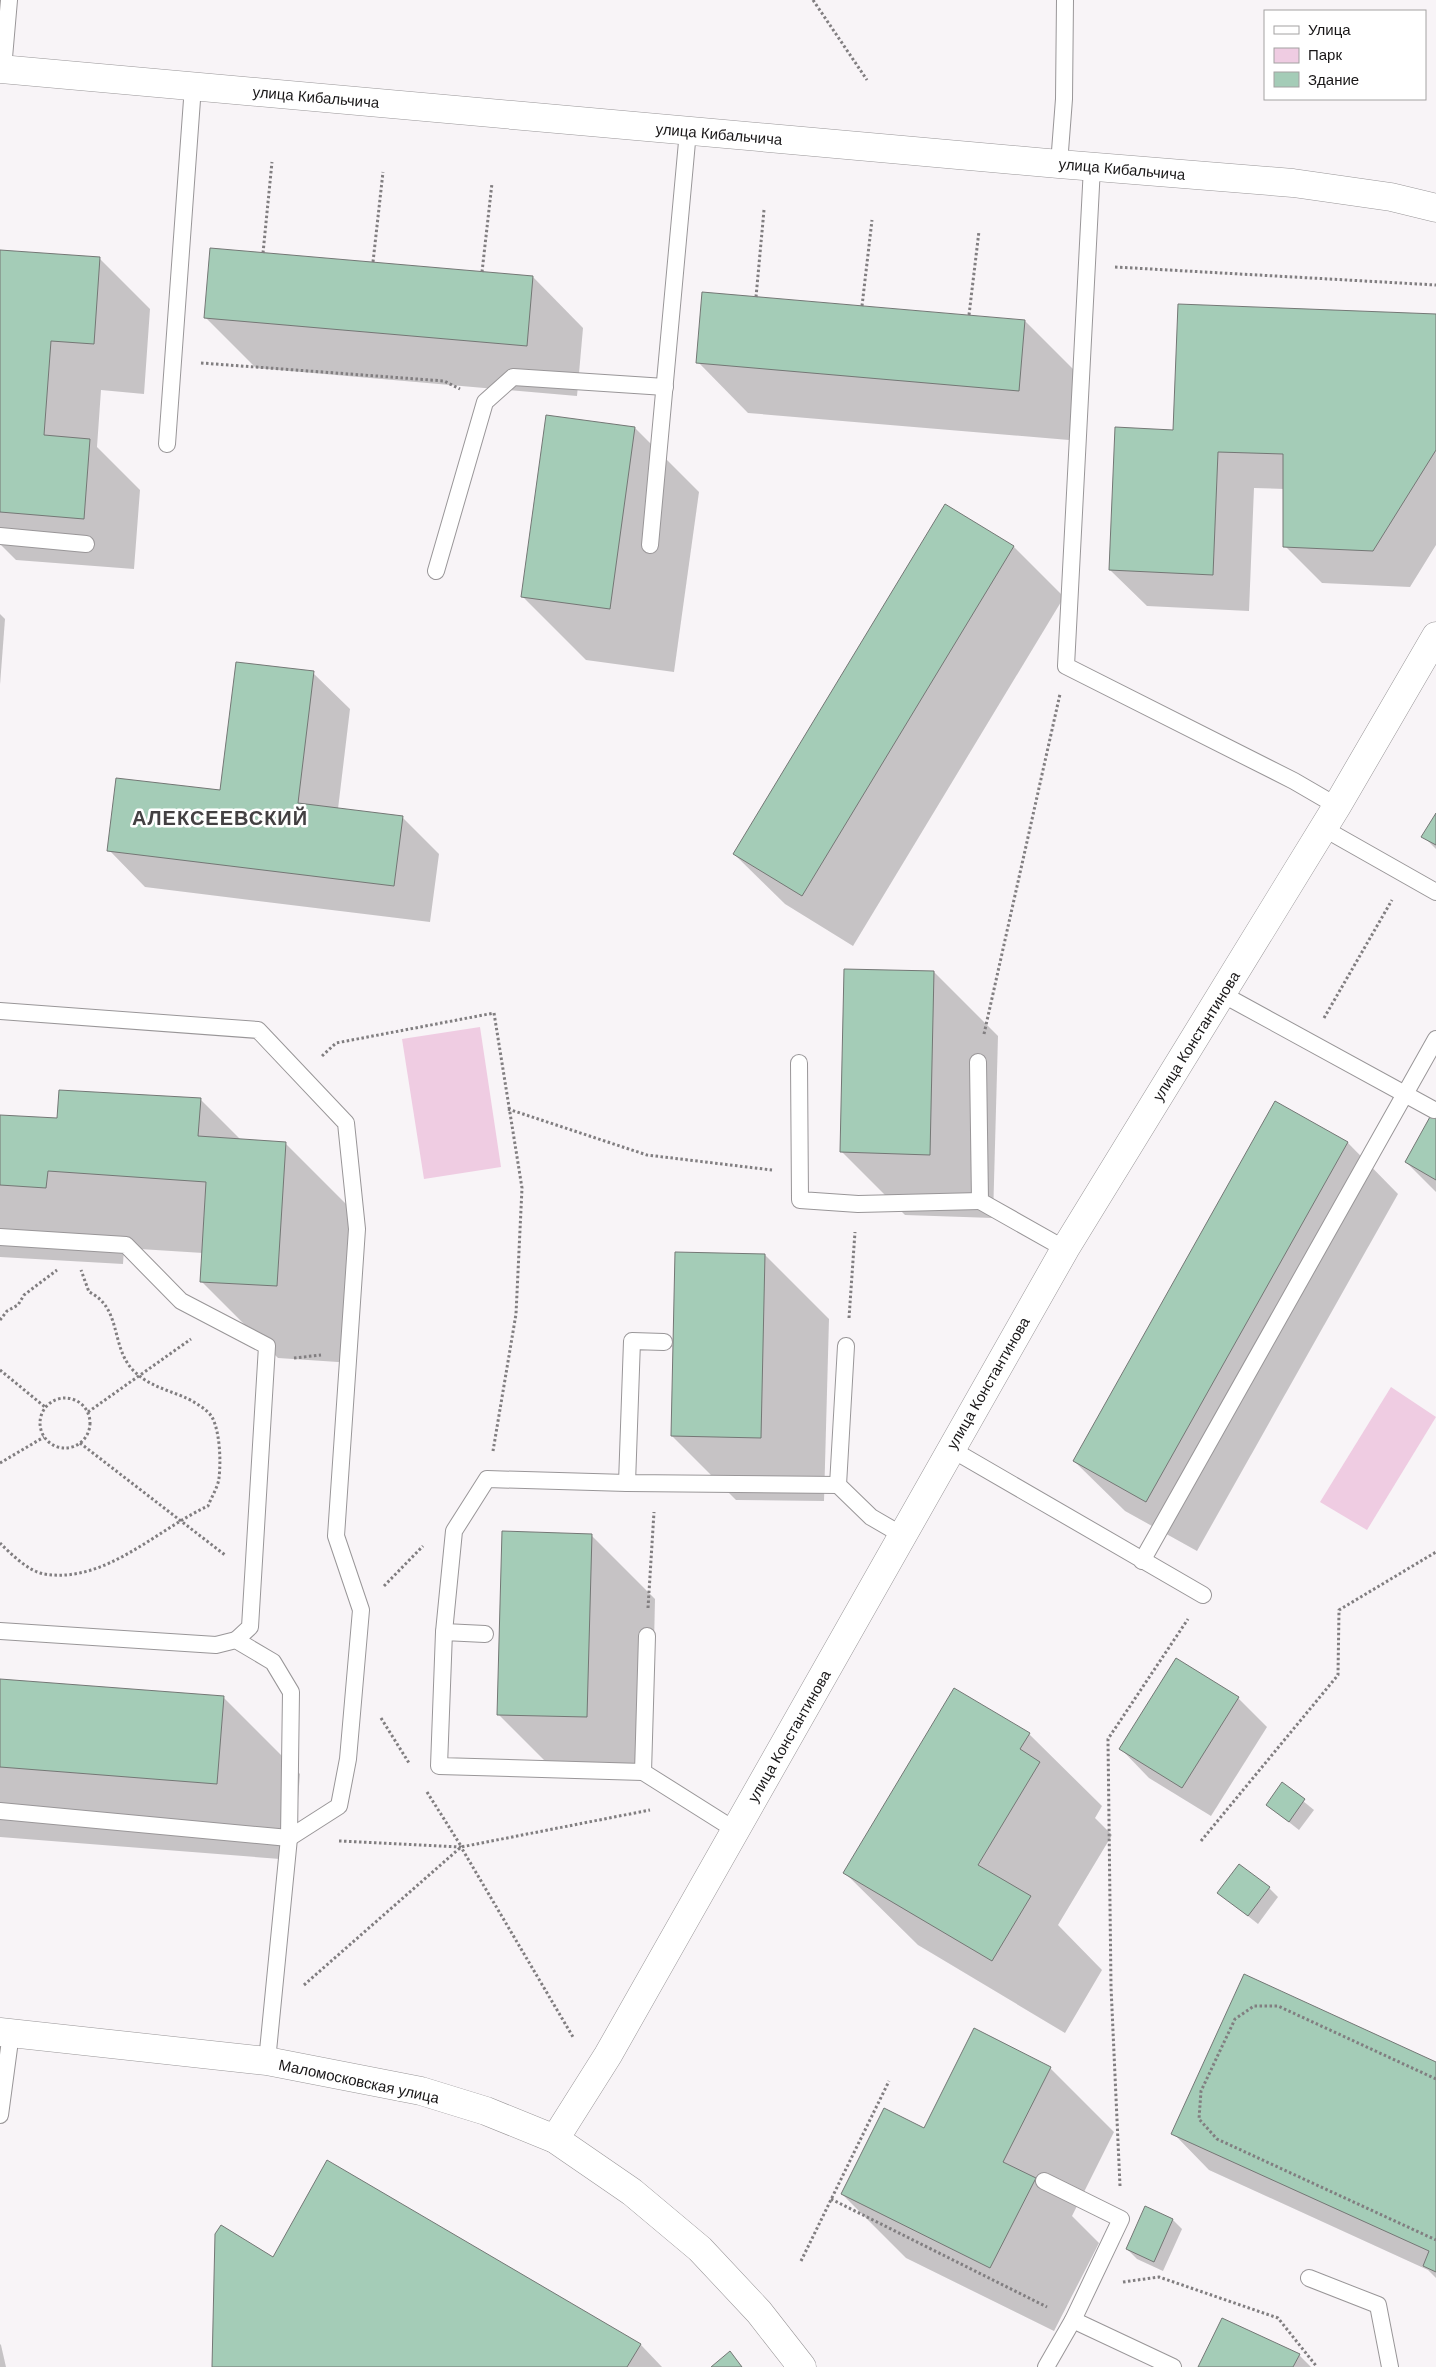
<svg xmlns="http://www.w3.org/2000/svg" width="1436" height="2367" font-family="Arial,sans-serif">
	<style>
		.green { fill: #efcce2 }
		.shadow { fill: #0003 }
		.building { fill: #a4ccb7; stroke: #747775 }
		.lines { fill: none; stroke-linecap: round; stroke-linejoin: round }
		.lane-casing { stroke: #999698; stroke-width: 18 }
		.street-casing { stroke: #999698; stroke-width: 29 }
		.secondary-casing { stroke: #999698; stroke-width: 29 }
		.path { stroke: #817e80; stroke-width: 3; stroke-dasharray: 2.5 2.5; stroke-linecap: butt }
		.lane { stroke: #fff; stroke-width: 16 }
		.street { stroke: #fff; stroke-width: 28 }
		.secondary { stroke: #fff; stroke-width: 28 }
		.labels { text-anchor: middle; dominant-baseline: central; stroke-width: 5; stroke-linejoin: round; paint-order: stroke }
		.street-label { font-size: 15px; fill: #181617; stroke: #fff }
		.district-label { font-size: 20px; font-weight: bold; letter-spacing: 1px; fill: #434042; stroke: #fff }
	</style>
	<rect width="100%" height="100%" fill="#f8f4f7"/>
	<g class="green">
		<path d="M480 1027 501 1167 424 1179 402 1039Z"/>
		<path d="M1391 1387 1436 1417 1367 1530 1320 1502Z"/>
	</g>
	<g class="shadow">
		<path d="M0 251 100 259 150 309 144 394 101 390 97 447 140 490 134 569 16 560 0 544Z"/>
		<path d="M533 277 583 328 577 396 256 368 206 318Z"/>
		<path d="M1436 315V545L1410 587 1322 583 1285 546V489L1254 488 1249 611 1147 606 1110 570 1174 431Z"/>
		<path d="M1025 321 1075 371 1069 440 748 413 698 362Z"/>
		<path d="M635 428 699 492 674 672 586 660 522 596Z"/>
		<path d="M945 506 1014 547 1064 597 853 946 785 904 734 854Z"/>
		<path d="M0 614 5 619 0 685Z"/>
		<path d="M313 673 350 709 338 809 402 817 439 854 430 922 145 887 109 850 221 792Z"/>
		<path d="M1436 815V849L1423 836Z"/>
		<path d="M934 972 998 1036 993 1218 905 1215 841 1151Z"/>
		<path d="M200 1099 241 1140 285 1143 362 1220 353 1363 278 1358 201 1281 203 1253 124 1248 123 1264 0 1257V1116L58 1119Z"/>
		<path d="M1276 1103 1348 1143 1398 1194 1197 1551 1125 1511 1074 1461Z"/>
		<path d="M1436 1109V1192L1406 1162Z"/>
		<path d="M765 1255 829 1319 824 1501 736 1500 672 1436Z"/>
		<path d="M591 1535 655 1599 651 1780 562 1778 498 1714Z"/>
		<path d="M1176 1660 1238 1698 1267 1727 1211 1816 1149 1778 1121 1749Z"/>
		<path d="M0 1680 223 1697 300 1774 293 1860 0 1837Z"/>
		<path d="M1029 1734 1102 1806 1095 1818 1112 1835 1058 1925 1102 1970 1065 2033 918 1945 845 1873Z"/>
		<path d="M1282 1784 1314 1810 1299 1830 1267 1805Z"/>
		<path d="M1269 1888 1278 1897 1258 1924 1219 1893Z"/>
		<path d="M1436 2064V2278L1428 2270 1209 2170 1173 2133Z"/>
		<path d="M1050 2068 1114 2132 1072 2216 1099 2243 1054 2331 906 2258 842 2194Z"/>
		<path d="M327 2161 641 2345 662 2367H213Z"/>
		<path d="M1173 2220 1182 2229 1163 2271 1137 2259 1127 2249Z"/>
		<path d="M0 2344 1 2345 6 2367H0Z"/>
		<path d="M1299 2355 1311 2367H1200Z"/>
	</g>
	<g class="building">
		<path d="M210 248 533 276 527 346 204 318Z"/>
		<path d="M0 250 100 257 94 344 51 341 44 435 90 439 84 519 0 512Z"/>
		<path d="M702 292 1025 320 1019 391 696 363Z"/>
		<path d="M1178 304 1436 314V450L1373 551 1283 547V454L1218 452 1213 575 1109 570 1115 427 1173 430Z"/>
		<path d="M546 415 635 427 610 609 521 597Z"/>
		<path d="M945 504 1014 546 802 896 733 854Z"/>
		<path d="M236 662 314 671 298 803 403 816 394 886 107 851 116 778 220 790Z"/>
		<path d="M1436 813V845L1421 837Z"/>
		<path d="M844 969 934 971 930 1155 840 1152Z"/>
		<path d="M59 1090 201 1098 198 1136 286 1142 277 1286 200 1282 206 1182 48 1171 46 1188 0 1185V1115L57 1118Z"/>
		<path d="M1275 1101 1348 1142 1146 1502 1073 1461Z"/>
		<path d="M1436 1106V1180L1405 1162Z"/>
		<path d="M675 1252 765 1254 761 1438 671 1436Z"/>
		<path d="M502 1531 592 1534 587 1717 497 1715Z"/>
		<path d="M1176 1658 1239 1697 1182 1788 1119 1749Z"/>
		<path d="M0 1679 224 1696 217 1784 0 1767Z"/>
		<path d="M954 1688 1030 1733 1020 1749 1040 1762 978 1865 1031 1896 992 1961 843 1873Z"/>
		<path d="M1282 1782 1305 1799 1289 1822 1266 1805Z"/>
		<path d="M1239 1864 1270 1887 1248 1916 1217 1893Z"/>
		<path d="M1244 1974 1436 2062V2272L1423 2266 1429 2251 1171 2134Z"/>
		<path d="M974 2028 1051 2067 1003 2162 1036 2178 990 2268 841 2194 884 2108 924 2128Z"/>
		<path d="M327 2160 641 2344 627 2367H212L215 2234 221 2225 273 2257Z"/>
		<path d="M1145 2206 1173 2219 1154 2262 1126 2249Z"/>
		<path d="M1222 2318 1300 2354 1293 2367H1198Z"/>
		<path d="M730 2351 742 2367H711Z"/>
	</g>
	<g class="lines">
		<defs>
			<g id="lane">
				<path d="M3 69 9 0"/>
				<path d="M1059 164 1064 99 1065 0"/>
				<path d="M1092 167 1066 666 1294 781 1337 806"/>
				<path d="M167 444 193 86"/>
				<path d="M0 536 86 544"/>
				<path d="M650 545 688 131"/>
				<path d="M436 571 485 402 513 377 665 387"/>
				<path d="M1323 828 1436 892"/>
				<path d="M1222 994 1434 1110"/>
				<path d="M0 1011 258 1030 346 1123 357 1229 336 1536 361 1610 348 1759 339 1806 289 1838 0 1811"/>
				<path d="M978 1062 980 1201 1065 1249"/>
				<path d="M799 1063 800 1200 858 1204 980 1201"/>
				<path d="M0 1237 126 1245 181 1301 267 1346 250 1627 236 1640"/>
				<path d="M664 1342 632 1341 627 1483 838 1485"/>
				<path d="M846 1346 838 1485 871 1517 902 1535"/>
				<path d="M951 1449 1203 1595"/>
				<path d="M1142 1561 1436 1039"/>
				<path d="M0 1631 216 1645 236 1640 273 1662 291 1692 289 1838 267 2061"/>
				<path d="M444 1632 454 1531 487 1479 627 1483"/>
				<path d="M485 1634 444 1632 439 1766 643 1772"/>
				<path d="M647 1636 643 1772 735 1830"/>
				<path d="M0 2115 11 2033"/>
				<path d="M1044 2181 1121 2219 1073 2320 1046 2367"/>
				<path d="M1309 2278 1378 2305 1390 2367"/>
				<path d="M1073 2320 1173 2367"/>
			</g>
			<path id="street" d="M555 2139 608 2055 1065 1249 1337 806 1436 636"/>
			<g id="secondary">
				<path d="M0 69 1059 164 1293 183 1391 197 1436 208"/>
				<path d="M0 2032 267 2061 421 2091 486 2111 555 2139 632 2192 700 2249 759 2312 802 2367"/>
			</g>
		</defs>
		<use href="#lane" class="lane-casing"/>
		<use href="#street" class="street-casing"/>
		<use href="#secondary" class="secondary-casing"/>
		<g class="path">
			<path d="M813 0 867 80"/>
			<path d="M263 253 272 162"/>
			<path d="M373 262 383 172"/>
			<path d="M1115 267 1436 285"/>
			<path d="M482 272 492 183"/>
			<path d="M756 297 764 210"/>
			<path d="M862 306 872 220"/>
			<path d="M969 315 979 231"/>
			<path d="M201 363 444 381 460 389"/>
			<path d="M1324 1018 1392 900"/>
			<path d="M984 1034 1060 694"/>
			<path d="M322 1056 336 1043 494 1013 522 1188 516 1314 493 1451"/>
			<path d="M508 1109 647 1155 772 1170"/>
			<path d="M849 1318 855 1232"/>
			<path d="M0 1320 7 1311 18 1305 24 1295 57 1270"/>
			<path d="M294 1358 321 1355"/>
			<path d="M0 1370 45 1407"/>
			<circle cx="65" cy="1423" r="25"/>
			<path d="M88 1412 191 1339"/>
			<path d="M80 1443 225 1555"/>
			<path d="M0 1463 44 1437"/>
			<path d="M0 1543C11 1554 28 1571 44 1574 105 1584 156 1530 208 1506 211 1498 218 1487 219 1478 221 1461 220 1432 212 1417 207 1409 193 1401 184 1397 165 1389 146 1385 131 1368 111 1344 121 1307 89 1292L81 1270"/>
			<path d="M384 1586 423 1546"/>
			<path d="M648 1608 654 1512"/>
			<path d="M381 1718 409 1763"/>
			<path d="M427 1792 461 1846"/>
			<path d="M339 1841 461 1847 573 2037"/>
			<path d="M1201 1841 1338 1675 1339 1610 1436 1552"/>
			<path d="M304 1985 461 1847 650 1810"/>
			<path d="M1436 2079 1278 2006H1254L1235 2019 1201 2091 1199 2119 1217 2139 1436 2240"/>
			<path d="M1120 2186 1111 1987 1108 1739 1188 1619"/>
			<path d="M831 2199 1047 2307"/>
			<path d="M801 2261 889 2081"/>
			<path d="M1123 2282 1159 2277 1278 2318 1317 2367"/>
		</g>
		<use href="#lane" class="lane"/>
		<use href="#street" class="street"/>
		<use href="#secondary" class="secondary"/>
	</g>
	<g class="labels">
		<g class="street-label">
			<text transform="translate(316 97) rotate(5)">улица Кибальчича</text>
			<text transform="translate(719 134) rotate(5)">улица Кибальчича</text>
			<text transform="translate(1122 169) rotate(5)">улица Кибальчича</text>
			<text transform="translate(1196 1036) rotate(-58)">улица Константинова</text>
			<text transform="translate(988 1383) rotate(-60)">улица Константинова</text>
			<text transform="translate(789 1736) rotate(-60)">улица Константинова</text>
			<text transform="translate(359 2081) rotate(12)">Маломосковская улица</text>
		</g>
		<g class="district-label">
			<text x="220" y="818">АЛЕКСЕЕВСКИЙ</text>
		</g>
	</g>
	<rect x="1264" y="10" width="162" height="90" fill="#ffffff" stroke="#a3a2a2"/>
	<rect x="1274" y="26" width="25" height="8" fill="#ffffff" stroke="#a3a2a2"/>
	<text x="1308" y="35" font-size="15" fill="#181617">Улица</text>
	<rect x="1274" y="48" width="25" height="15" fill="#efcce2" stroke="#a3a2a2"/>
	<text x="1308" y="60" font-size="15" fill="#181617">Парк</text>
	<rect x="1274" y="72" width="25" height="15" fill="#a4ccb7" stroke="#a3a2a2"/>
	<text x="1308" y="85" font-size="15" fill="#181617">Здание</text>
</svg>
